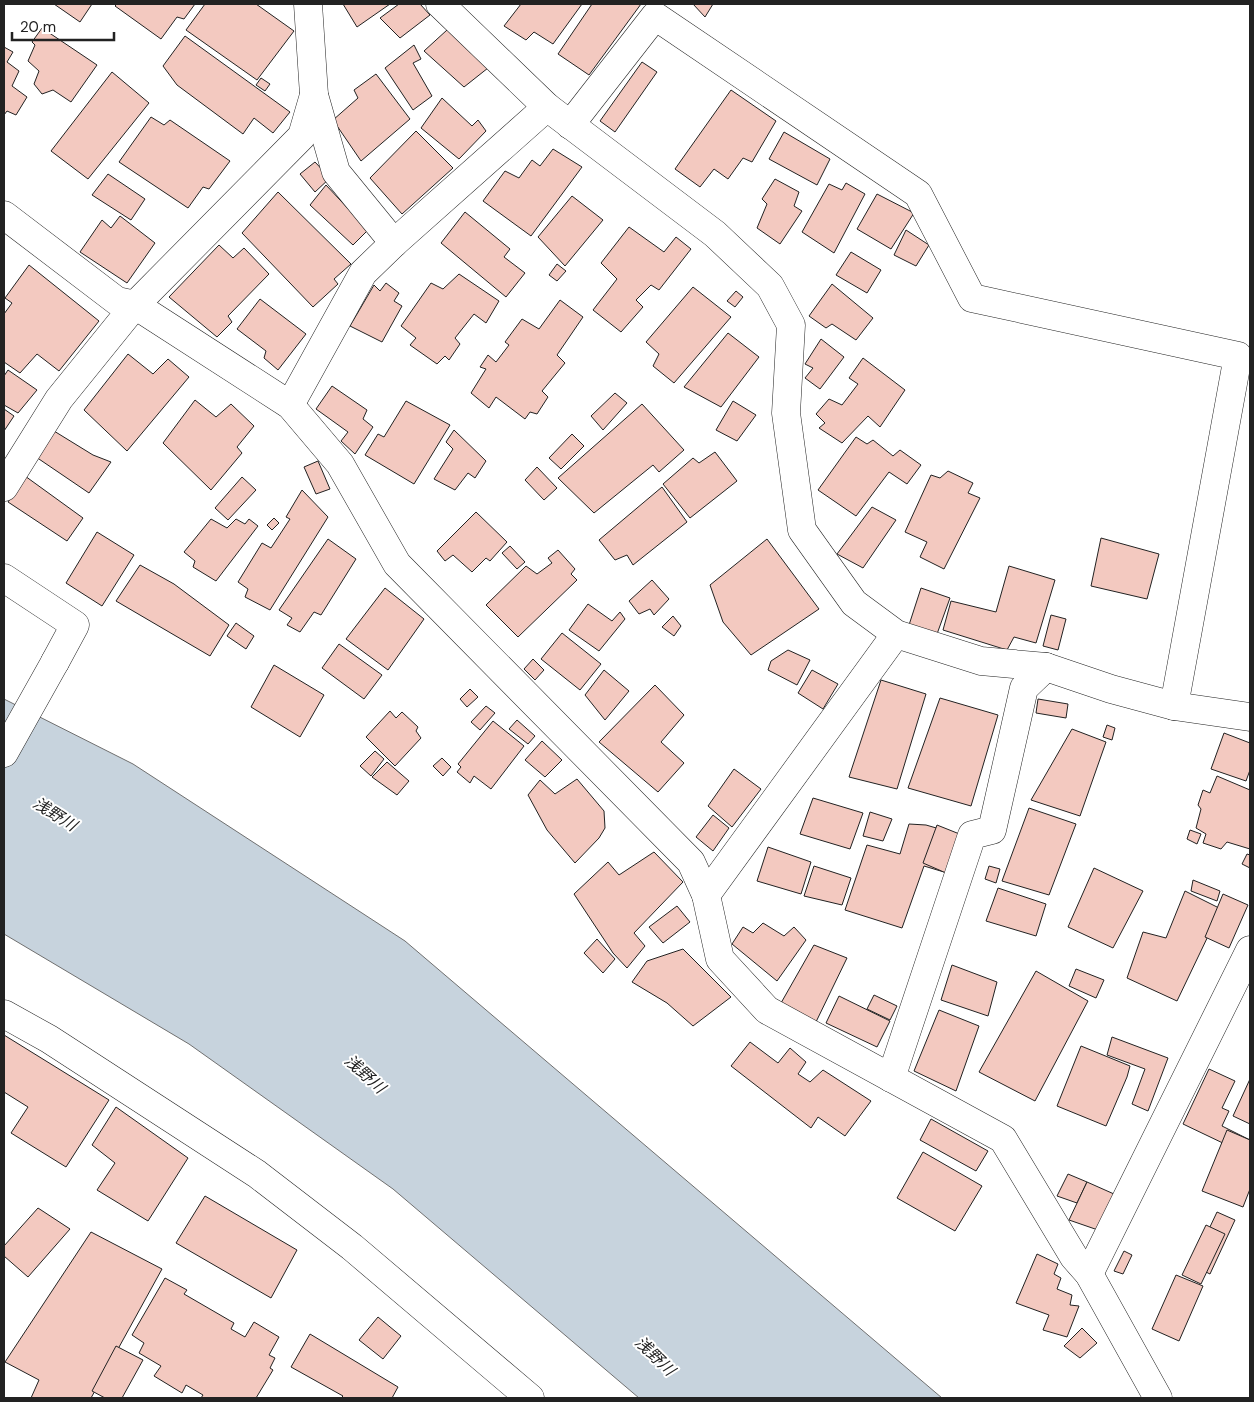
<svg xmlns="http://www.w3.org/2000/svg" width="1254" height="1402" font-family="'DM Sans','Noto Sans JP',sans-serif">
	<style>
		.water { fill: #c7d3dd; stroke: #6f6f6f }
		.building { fill: #f3c9c0; stroke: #222 }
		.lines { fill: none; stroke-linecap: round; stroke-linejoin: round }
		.minor-casing { stroke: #222; stroke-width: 29 }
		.tertiary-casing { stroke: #222; stroke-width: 29 }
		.minor { stroke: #fff; stroke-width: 28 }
		.tertiary { stroke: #fff; stroke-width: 28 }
		.labels { text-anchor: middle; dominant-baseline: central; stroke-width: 4; stroke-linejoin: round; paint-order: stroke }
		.water-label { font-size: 16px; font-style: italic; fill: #222; stroke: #fff }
	</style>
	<rect width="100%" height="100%" fill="#fff"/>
	<path class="water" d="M4 699 133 764 405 941 942 1398H639L393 1189 189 1044 4 934Z"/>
	<g class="building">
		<path d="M54 4H92L80 22Z"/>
		<path d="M117 4H195L184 19 177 17 161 39 115 6Z"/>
		<path d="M205 4H256L294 31 257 80 186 30Z"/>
		<path d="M343 4H390L357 27Z"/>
		<path d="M399 4H420L430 15 400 38 380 18Z"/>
		<path d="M521 4H582L553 44 534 32 526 40 504 26Z"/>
		<path d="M592 4H641L589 75 558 54Z"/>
		<path d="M693 4H713L705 17Z"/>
		<path d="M42 28 97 65 71 102 53 90 42 94 34 84 39 71 28 61 35 45 32 42Z"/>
		<path d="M447 30 488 68 464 87 424 51Z"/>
		<path d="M185 36 290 112 273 133 254 118 243 134 177 85 163 66Z"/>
		<path d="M414 45 421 59 413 63 432 96 413 110 385 68Z"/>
		<path d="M4 47 13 52 7 62 19 71 12 86 27 97 16 115 7 111 4 115Z"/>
		<path d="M642 62 657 72 615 132 600 121Z"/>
		<path d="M112 72 149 103 88 179 51 151Z"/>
		<path d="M376 74 410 119 361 161 333 120 358 98 354 90Z"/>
		<path d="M261 78 270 84 265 91 256 85Z"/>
		<path d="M731 90 776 121 752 162 743 158 728 179 714 169 700 187 675 169Z"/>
		<path d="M442 98 472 126 478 120 486 131 459 159 421 128Z"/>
		<path d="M151 117 164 125 170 120 230 161 209 189 203 187 188 208 119 162Z"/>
		<path d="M416 131 453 168 402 214 370 178Z"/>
		<path d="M784 132 830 159 817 185 769 159Z"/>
		<path d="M553 149 582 167 531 236 483 201 505 171 519 178 532 160 540 166Z"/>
		<path d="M315 162 330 178 315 192 300 174Z"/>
		<path d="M108 174 145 199 131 220 92 195Z"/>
		<path d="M775 179 799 192 794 206 802 211 780 244 757 228 767 204 762 199Z"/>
		<path d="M846 183 865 194 834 253 802 232 829 184 842 190Z"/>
		<path d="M326 185 368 230 353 245 310 205Z"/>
		<path d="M278 192 351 264 334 279 338 284 313 307 242 233Z"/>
		<path d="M877 194 914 213 891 249 857 229Z"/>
		<path d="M572 196 603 220 565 266 538 237Z"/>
		<path d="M465 212 510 249 504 257 525 273 506 297 441 243Z"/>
		<path d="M120 216 155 243 127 283 80 252 102 220 111 228Z"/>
		<path d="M629 227 664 252 676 237 691 249 659 290 651 285 636 300 643 307 621 332 593 310 617 279 601 263Z"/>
		<path d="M906 230 929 245 916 266 894 255Z"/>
		<path d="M219 245 233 258 244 248 269 274 228 316 232 322 217 337 169 297Z"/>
		<path d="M851 252 881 270 867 293 836 275Z"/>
		<path d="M557 264 566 271 557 281 549 275Z"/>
		<path d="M29 265 99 321 59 371 37 354 20 373 4 362V314L12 303 5 298Z"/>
		<path d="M459 274 499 301 486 323 474 314 455 338 460 344 449 360 445 356 437 364 410 345 416 338 401 326 431 283 443 289Z"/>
		<path d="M386 283 399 293 394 301 402 306 382 342 350 326 374 285 380 291Z"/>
		<path d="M832 284 873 318 856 340 832 324 826 328 809 316Z"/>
		<path d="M693 287 731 317 674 383 653 366 659 354 646 342Z"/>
		<path d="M736 291 743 297 735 307 727 301Z"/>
		<path d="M260 299 306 334 278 370 264 358 266 351 237 329Z"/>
		<path d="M560 300 583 317 557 355 565 363 542 391 548 397 537 414 530 412 525 419 496 397 489 408 471 393 486 369 480 367 488 355 496 362 509 345 505 342 522 319 539 329Z"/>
		<path d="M728 333 759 357 721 407 684 387Z"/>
		<path d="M821 339 844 357 820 389 805 378 813 368 805 364Z"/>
		<path d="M128 354 153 374 168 359 189 377 127 451 84 410Z"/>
		<path d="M863 358 905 390 880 427 868 416 842 443 819 428 825 423 816 414 829 399 842 405 858 384 849 378Z"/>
		<path d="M8 370 37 390 18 413 4 405V376Z"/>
		<path d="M332 386 367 410 363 419 373 427 355 454 341 441 348 432 316 409Z"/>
		<path d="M615 393 627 403 603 430 591 416Z"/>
		<path d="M195 400 216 417 231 404 254 426 237 447 242 453 211 490 163 443Z"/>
		<path d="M406 401 450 425 414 484 365 455 378 434 384 437Z"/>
		<path d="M733 401 756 415 737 441 716 430Z"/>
		<path d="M642 404 684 450 659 472 653 465 594 513 558 478Z"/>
		<path d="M4 409 14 416 4 431Z"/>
		<path d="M454 430 486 461 475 478 468 473 455 490 434 479 453 449 446 442Z"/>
		<path d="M54 431 93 455 111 462 89 493 36 457Z"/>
		<path d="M572 434 584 446 561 469 549 458Z"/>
		<path d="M856 437 867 444 873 440 893 456 900 450 921 465 907 484 889 472 856 516 818 490Z"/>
		<path d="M715 452 737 481 690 518 663 484 693 458 699 463Z"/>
		<path d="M318 461 330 489 316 494 304 467Z"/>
		<path d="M537 467 557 488 544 500 525 480Z"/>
		<path d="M948 471 973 483 968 493 980 498 944 569 920 557 927 542 905 532 931 475 940 478Z"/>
		<path d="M25 476 83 518 67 541 8 502Z"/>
		<path d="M242 477 256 490 228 520 215 508Z"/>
		<path d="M662 487 687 522 633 565 627 555 615 560 599 540Z"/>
		<path d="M302 490 328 517 270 610 245 597 248 589 238 582 262 543 271 548 290 519 286 517Z"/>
		<path d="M872 507 896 520 863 568 837 554Z"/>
		<path d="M476 512 507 542 490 561 486 558 472 572 453 555 445 561 437 551Z"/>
		<path d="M274 518 279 523 272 530 267 525Z"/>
		<path d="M211 519 227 528 236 519 245 524 249 519 258 526 216 581 193 567 195 561 184 552Z"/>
		<path d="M97 532 134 555 102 606 66 583Z"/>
		<path d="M1101 538 1159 554 1147 599 1091 586Z"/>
		<path d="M328 539 356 559 321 615 314 612 300 632 287 625 292 618 279 610Z"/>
		<path d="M767 539 819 609 751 655 723 622 710 585Z"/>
		<path d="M510 546 525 562 517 569 502 553Z"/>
		<path d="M558 550 575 569 571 574 577 580 518 637 486 605 526 566 537 574 552 563 548 558Z"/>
		<path d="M140 565 174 584 229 625 210 656 116 601Z"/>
		<path d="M1009 566 1055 580 1036 643 1014 637 1007 650 943 630 951 601 996 612Z"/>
		<path d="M652 580 669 599 654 615 650 609 639 614 629 601Z"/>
		<path d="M385 588 424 619 388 670 346 639Z"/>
		<path d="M921 588 950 598 937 634 909 625Z"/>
		<path d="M588 604 612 621 620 612 625 619 599 651 569 630Z"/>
		<path d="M1051 615 1066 619 1058 650 1043 646Z"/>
		<path d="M673 616 681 626 674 636 662 627Z"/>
		<path d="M236 623 254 636 246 649 227 636Z"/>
		<path d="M562 633 601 664 580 690 541 659Z"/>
		<path d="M339 644 382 675 364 699 322 668Z"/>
		<path d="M788 650 810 660 797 685 768 670 771 661Z"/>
		<path d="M533 659 544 670 535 680 524 669Z"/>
		<path d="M274 665 324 695 300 737 251 707Z"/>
		<path d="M604 670 629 691 605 720 585 695Z"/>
		<path d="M812 670 838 684 823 709 798 693Z"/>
		<path d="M881 680 926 694 897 789 849 777Z"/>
		<path d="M655 685 684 715 661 742 684 763 658 792 599 742Z"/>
		<path d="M470 689 478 697 467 707 460 699Z"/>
		<path d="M940 698 998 715 971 806 908 788Z"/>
		<path d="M1038 699 1068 704 1066 718 1036 713Z"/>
		<path d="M486 706 495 713 480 730 471 722Z"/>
		<path d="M390 711 396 718 402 712 418 727 416 731 421 738 395 766 366 737Z"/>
		<path d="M517 720 535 736 528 744 509 729Z"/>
		<path d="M493 721 524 746 491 789 474 776 470 783 457 772 461 767 458 764Z"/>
		<path d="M1107 725 1115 728 1112 740 1103 737Z"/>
		<path d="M1072 729 1106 742 1080 816 1031 800Z"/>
		<path d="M1224 733 1250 743V770L1246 781 1211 769Z"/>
		<path d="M542 741 562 760 545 777 525 760Z"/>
		<path d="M375 751 384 759 371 776 360 766Z"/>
		<path d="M442 758 451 767 443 776 433 766Z"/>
		<path d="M387 762 409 781 397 795 372 777Z"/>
		<path d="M734 769 761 789 732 827 708 806Z"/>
		<path d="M1217 776 1250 790V849L1227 842 1221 849 1203 843 1206 834 1196 828 1201 809 1198 805 1203 790 1210 793Z"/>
		<path d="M577 779 604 811 605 828 599 838 575 863 547 830 528 795 540 780 555 794Z"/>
		<path d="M813 798 863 813 850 849 800 834Z"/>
		<path d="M1029 808 1076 824 1049 895 1002 881Z"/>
		<path d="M870 812 892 819 883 841 863 836Z"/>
		<path d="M713 815 729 828 713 851 696 837Z"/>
		<path d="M909 824 926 825 957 834 944 872 924 866 902 928 845 910 867 845 900 854Z"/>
		<path d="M937 825 967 837 953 876 923 863Z"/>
		<path d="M1190 830 1201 834 1197 844 1187 839Z"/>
		<path d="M768 847 811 862 801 894 757 881Z"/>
		<path d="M654 852 683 882 634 933 645 946 627 968 613 953 574 894 608 862 619 875Z"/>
		<path d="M1247 854 1250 855V868L1242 864Z"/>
		<path d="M814 866 851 878 842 905 804 896Z"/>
		<path d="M989 866 1000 869 996 883 985 879Z"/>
		<path d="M1094 868 1143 891 1113 948 1068 927Z"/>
		<path d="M1193 880 1220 891 1217 901 1191 891Z"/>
		<path d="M998 888 1046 904 1036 936 986 921Z"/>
		<path d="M1185 891 1221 909 1177 1001 1127 978 1143 932 1166 938Z"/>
		<path d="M1223 894 1248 905 1229 948 1205 937Z"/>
		<path d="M677 906 690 922 663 943 649 927Z"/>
		<path d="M763 923 784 936 794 927 806 940 777 981 732 944 743 927 753 933Z"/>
		<path d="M597 939 615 959 603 973 584 953Z"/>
		<path d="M814 945 847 958 815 1024 781 1003Z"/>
		<path d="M683 949 731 997 693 1026 667 1003 632 982 647 961Z"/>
		<path d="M952 965 997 982 988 1016 941 1000Z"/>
		<path d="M1076 969 1104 980 1096 998 1069 986Z"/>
		<path d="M1036 971 1088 1001 1035 1101 979 1072Z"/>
		<path d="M874 995 897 1006 890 1020 867 1009Z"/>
		<path d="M839 996 890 1021 877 1047 826 1023Z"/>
		<path d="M939 1010 979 1026 956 1091 914 1071Z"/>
		<path d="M4 1035 109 1100 66 1167 11 1133 28 1107 4 1092Z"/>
		<path d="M1112 1037 1168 1058 1148 1111 1132 1104 1145 1069 1107 1055Z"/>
		<path d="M750 1042 778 1063 790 1048 806 1062 798 1074 810 1082 823 1070 871 1101 845 1136 818 1117 811 1128 731 1066Z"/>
		<path d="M1081 1046 1130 1066 1127 1077 1106 1126 1057 1106Z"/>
		<path d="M1209 1069 1235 1081 1222 1108 1229 1111 1222 1126 1250 1140V1156L1183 1124Z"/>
		<path d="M1250 1079V1124L1233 1116Z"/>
		<path d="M116 1107 188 1158 148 1221 97 1190 115 1163 92 1145Z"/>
		<path d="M931 1119 988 1151 976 1171 920 1140Z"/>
		<path d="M1227 1130 1250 1140V1189L1243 1207 1202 1191Z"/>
		<path d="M923 1152 982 1186 955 1231 897 1198Z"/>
		<path d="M1068 1174 1087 1182 1077 1203 1057 1196Z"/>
		<path d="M1087 1182 1114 1194 1098 1230 1069 1220Z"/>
		<path d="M205 1196 297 1250 271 1298 176 1243Z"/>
		<path d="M38 1208 70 1229 28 1277 4 1256V1246Z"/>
		<path d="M1217 1212 1235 1220 1210 1274 1192 1265Z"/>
		<path d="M1206 1225 1225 1234 1201 1284 1182 1275Z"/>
		<path d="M91 1232 162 1269 91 1398H31L39 1380 5 1362Z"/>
		<path d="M1124 1251 1132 1255 1123 1274 1114 1271Z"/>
		<path d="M1037 1254 1058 1264 1054 1274 1061 1278 1057 1289 1072 1295 1070 1305 1079 1306 1067 1337 1043 1330 1049 1315 1016 1303Z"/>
		<path d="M1176 1275 1203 1286 1179 1341 1152 1329Z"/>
		<path d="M165 1278 187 1290 184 1294 234 1323 231 1329 245 1337 254 1322 279 1337 269 1355 275 1358 270 1368 273 1370 256 1398H201L203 1395 186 1385 182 1393 154 1376 161 1366 139 1353 144 1343 132 1335Z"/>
		<path d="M378 1317 401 1336 383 1359 359 1340Z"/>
		<path d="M1082 1328 1097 1343 1080 1358 1064 1346Z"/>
		<path d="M310 1334 398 1387 392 1398H341L343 1396 291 1367Z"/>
		<path d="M116 1346 143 1360 122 1398H105L92 1391Z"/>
	</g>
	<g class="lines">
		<defs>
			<g id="minor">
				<path d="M308 4 314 95 336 172 394 243 547 107 715 234 770 286 791 325 786 413 802 530 854 603 896 634 981 661 1046 667 1111 689 1174 706 1250 717"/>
				<path d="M440 4 547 107"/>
				<path d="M570 125 655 16 918 194 972 298 1238 356 1174 706"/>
				<path d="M4 215 117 301 135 305 290 405 340 464 397 564 691 862 706 895 720 959 767 1010 1003 1139 1074 1257 1089 1274 1158 1398"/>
				<path d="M290 405 363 273 394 243"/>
				<path d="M4 487 59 399 135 305 302 136 314 95"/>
				<path d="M4 578 75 625 55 662"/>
				<path d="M706 895 896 634"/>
				<path d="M4 1014 49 1039 257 1174 352 1247 530 1398"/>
				<path d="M891 1078 972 835 992 830 1024 688 1046 667"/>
				<path d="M1089 1274 1250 950"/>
			</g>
			<path id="tertiary" d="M4 753 55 662"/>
		</defs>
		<use href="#minor" class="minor-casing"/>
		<use href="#tertiary" class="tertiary-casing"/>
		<use href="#minor" class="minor"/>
		<use href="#tertiary" class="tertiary"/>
	</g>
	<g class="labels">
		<g class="water-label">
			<text transform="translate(55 814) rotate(32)">浅野川</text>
			<text transform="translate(365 1074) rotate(42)">浅野川</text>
			<text transform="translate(655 1356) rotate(44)">浅野川</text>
		</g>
	</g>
	<rect width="1254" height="1402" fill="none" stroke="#222222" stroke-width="10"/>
	<path d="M12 32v8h102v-8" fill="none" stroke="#222222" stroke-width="2.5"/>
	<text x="20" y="32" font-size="15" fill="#222222" stroke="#ffffff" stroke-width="4" paint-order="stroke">20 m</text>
</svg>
